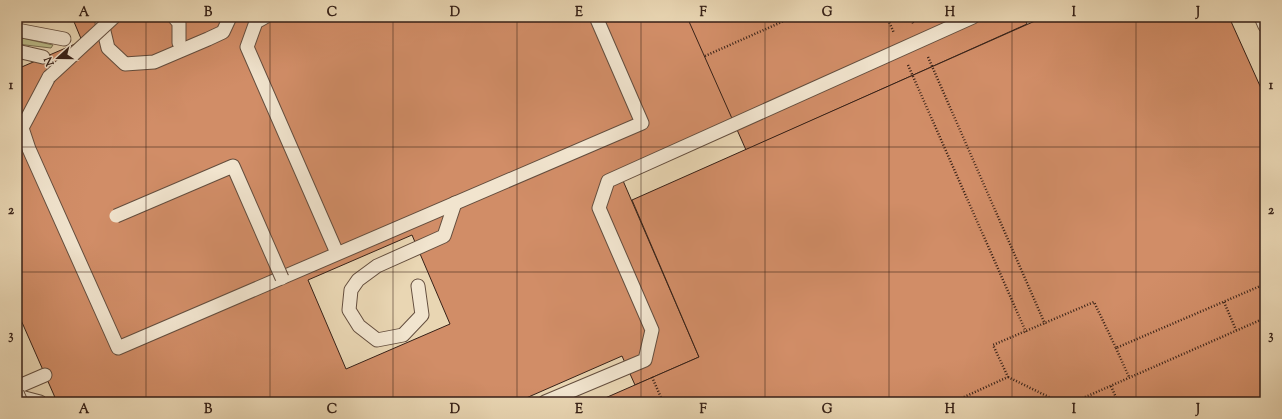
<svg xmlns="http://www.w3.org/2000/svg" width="1282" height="419" font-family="'Sorts Mill Goudy',serif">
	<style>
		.green { fill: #bbbc89; stroke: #796e50 }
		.building { fill: #d18d67; stroke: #372117; fill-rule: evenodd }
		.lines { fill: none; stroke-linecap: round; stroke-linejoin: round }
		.service-casing { stroke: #644e3e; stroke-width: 15 }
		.path { stroke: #372117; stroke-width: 2.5; stroke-dasharray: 1 2; stroke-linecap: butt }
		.service { stroke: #f1e4ce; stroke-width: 13 }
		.service-bridge-casing { stroke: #644e3e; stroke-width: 15; stroke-linecap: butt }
		.service-bridge { stroke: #f1e4ce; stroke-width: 13 }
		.grid { fill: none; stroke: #372117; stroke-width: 1; stroke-opacity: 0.55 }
		.neatline { fill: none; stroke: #372117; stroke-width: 1.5 }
		.grid-label { font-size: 13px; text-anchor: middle; font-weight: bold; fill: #372117 }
	</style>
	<rect width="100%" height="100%" fill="#e9d6b3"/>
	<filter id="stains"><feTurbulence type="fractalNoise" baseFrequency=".005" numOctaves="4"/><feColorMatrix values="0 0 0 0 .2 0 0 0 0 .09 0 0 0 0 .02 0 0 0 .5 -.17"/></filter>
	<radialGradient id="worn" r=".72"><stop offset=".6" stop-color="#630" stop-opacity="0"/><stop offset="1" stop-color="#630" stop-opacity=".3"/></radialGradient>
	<path class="green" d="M17 37 53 45 51 48 17 44Z"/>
	<g class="building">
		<path d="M72 17H974L621 176 699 357 635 385 622 356 517 402H57L17 311V69L82 41ZM412 235 450 324 346 369 308 280Z"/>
		<path d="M687 17H1024L1027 24 746 150Z"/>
		<path d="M1044 17H1229L1265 97V402H596L699 357 632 200Z"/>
	</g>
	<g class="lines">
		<defs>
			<g id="service">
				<path d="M174 17 179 23V43"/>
				<path d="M265 17 256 22 247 47 337 253"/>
				<path d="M1261 17 1265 26"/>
				<path d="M105 18 102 23 108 48 125 64 154 62 208 39 223 32 230 17"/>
				<path d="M17 30 64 39"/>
				<path d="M17 51 43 57"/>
				<path d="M49 77 22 128 29 149 118 348 642 123 596 17"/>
				<path d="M418 286 422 315 403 335 377 340 359 326 349 310 351 290 358 280 377 266 444 236 455 203"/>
				<path d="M17 387 45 375"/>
				<path d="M17 396 40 402"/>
				<path d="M545 402 645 360 652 330 599 208 608 181 973 17"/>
			</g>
		</defs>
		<use href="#service" class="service-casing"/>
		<g class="path">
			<path d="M887 17 894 33"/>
			<path d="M910 17 914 25"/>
			<path d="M705 56 793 17"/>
			<path d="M928 57 1045 324"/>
			<path d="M908 65 1026 332"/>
			<path d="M1224 302 1236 330"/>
			<path d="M1116 348 1129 377"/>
			<path d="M652 377 663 402"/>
			<path d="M1008 377 1059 402"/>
			<path d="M1111 386 1118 402"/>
			<path d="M953 402 1008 377 993 345 1094 302 1116 348 1265 284"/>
			<path d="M1074 402 1265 318"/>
		</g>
		<use href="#service" class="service"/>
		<defs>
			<g id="service-bridge">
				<path d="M49 77 114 17"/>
				<path d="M116 216 233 166 282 278"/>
				<path d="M17 393 21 402"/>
			</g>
		</defs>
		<use href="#service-bridge" class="service-bridge-casing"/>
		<use href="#service-bridge" class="service-bridge"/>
	</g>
	<path class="grid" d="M146 17V402M270 17V402M393 17V402M517 17V402M641 17V402M765 17V402M889 17V402M1012 17V402M1136 17V402M17 147H1265M17 272H1265"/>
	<rect width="1282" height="419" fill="none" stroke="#e9d6b3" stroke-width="44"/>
	<g transform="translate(58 58) rotate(249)" stroke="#f1e4ce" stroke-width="3" paint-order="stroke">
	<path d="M0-3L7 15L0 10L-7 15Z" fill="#372117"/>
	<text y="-6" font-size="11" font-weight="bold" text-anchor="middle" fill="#372117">N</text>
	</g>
	<rect x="22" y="22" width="1238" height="375" class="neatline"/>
	<g class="grid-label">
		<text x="84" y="16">A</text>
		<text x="208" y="16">B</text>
		<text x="332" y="16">C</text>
		<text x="455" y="16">D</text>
		<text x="579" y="16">E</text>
		<text x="703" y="16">F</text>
		<text x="827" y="16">G</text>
		<text x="950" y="16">H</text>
		<text x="1074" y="16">I</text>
		<text x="1198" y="16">J</text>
		<text x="11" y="89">1</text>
		<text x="1271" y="89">1</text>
		<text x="11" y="214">2</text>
		<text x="1271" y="214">2</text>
		<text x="11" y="339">3</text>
		<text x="1271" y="339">3</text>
		<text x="84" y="413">A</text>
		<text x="208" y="413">B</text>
		<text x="332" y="413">C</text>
		<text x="455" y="413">D</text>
		<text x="579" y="413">E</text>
		<text x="703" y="413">F</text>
		<text x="827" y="413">G</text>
		<text x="950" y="413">H</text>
		<text x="1074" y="413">I</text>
		<text x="1198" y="413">J</text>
	</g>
	<rect width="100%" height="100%" filter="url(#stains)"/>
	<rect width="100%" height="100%" fill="url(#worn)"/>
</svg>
